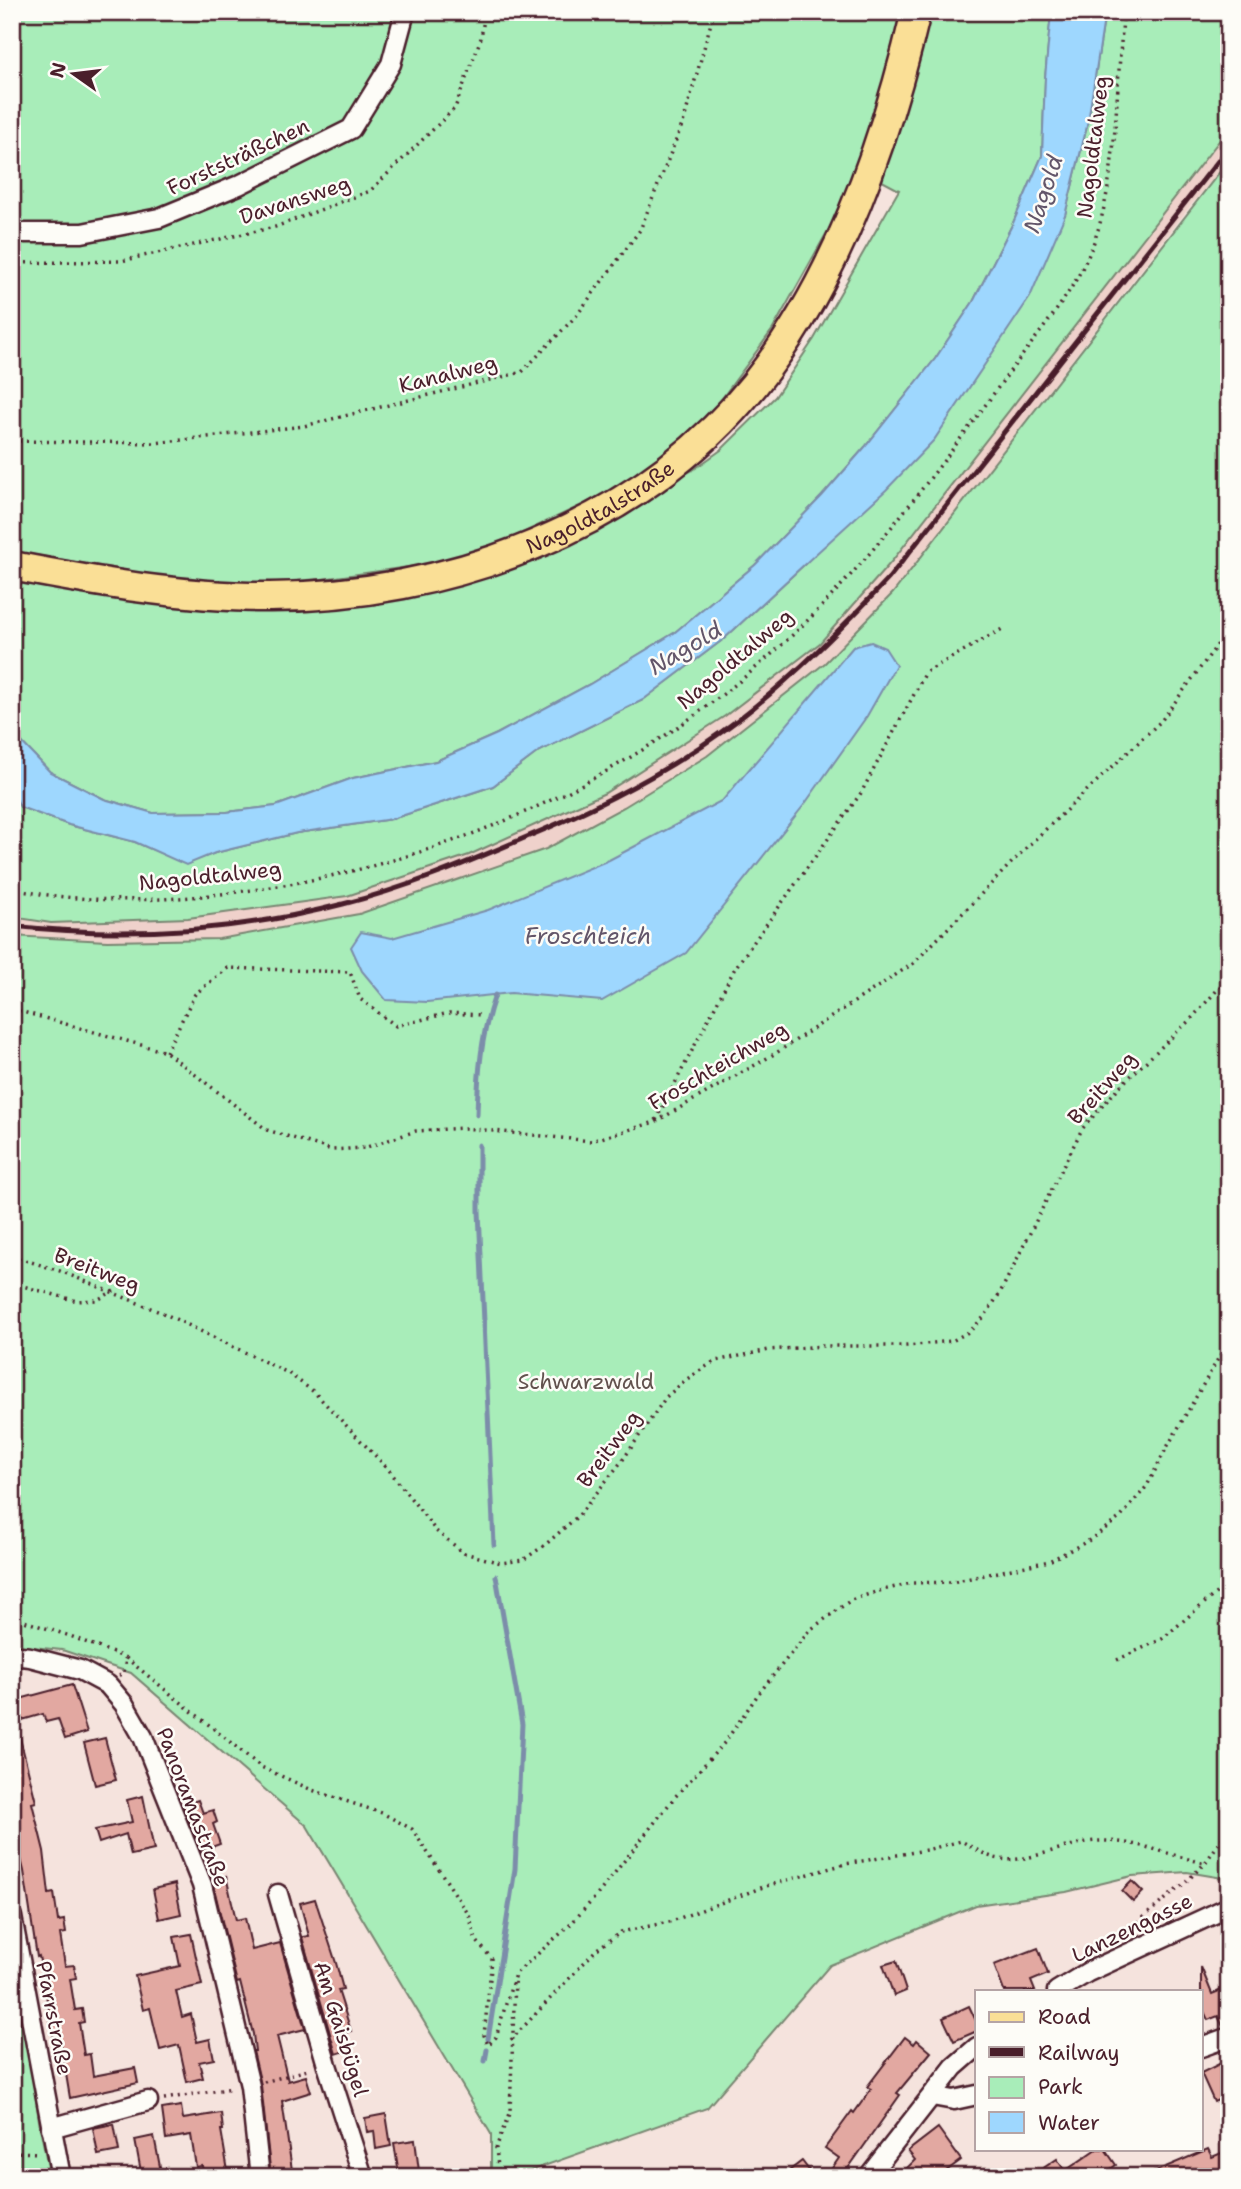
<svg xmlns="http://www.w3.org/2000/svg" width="1241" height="2189" font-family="'Shantell Sans',sans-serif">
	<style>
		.built { fill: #efd1cb }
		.green { fill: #a8edb9; stroke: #798672; stroke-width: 2 }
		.water { fill: #9ed7fe; stroke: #7c8daa; stroke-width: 2 }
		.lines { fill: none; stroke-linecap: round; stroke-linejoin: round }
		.stream { stroke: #7c8daa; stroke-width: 5 }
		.building { fill: #e2a8a1; stroke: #4a1f2b; stroke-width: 2 }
		.street-casing { stroke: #4a1f2b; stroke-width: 23 }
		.primary-casing { stroke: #4a1f2b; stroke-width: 33 }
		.path { stroke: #4a1f2b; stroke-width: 3.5; stroke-dasharray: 2 5; stroke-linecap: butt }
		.street { stroke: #fdfcf7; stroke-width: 18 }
		.primary { stroke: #fadf96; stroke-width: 28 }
		.rail { stroke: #4a1f2b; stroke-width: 5 }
		.labels { text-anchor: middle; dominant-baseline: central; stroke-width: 5; stroke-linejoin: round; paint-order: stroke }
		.street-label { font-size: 21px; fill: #4a1f2b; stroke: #fdfcf7 }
		.park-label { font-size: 21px; fill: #62524e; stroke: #fdfcf7 }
		.water-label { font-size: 23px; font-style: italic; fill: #63566a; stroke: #fdfcf7 }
	</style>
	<rect width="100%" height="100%" fill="#f5e3dd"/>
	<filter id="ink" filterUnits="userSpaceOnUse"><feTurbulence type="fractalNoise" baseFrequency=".0143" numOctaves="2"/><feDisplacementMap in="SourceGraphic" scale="14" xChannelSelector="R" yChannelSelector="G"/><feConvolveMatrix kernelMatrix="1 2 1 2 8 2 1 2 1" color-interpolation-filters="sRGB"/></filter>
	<g filter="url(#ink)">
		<path class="built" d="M1229 128V160L1191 205 893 593 825 663 707 756 624 807 546 849 359 914 219 939 107 941 12 936V918L51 923 605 793 725 716 820 643 892 561Z"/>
		<g class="green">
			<path d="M12 12H903L895 56 840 209 773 329 717 405 644 476 488 549 430 564 322 579 214 586 12 551Z"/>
			<path d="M929 12H1051L1045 78 1042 156 1013 223 973 302 935 359 865 447 822 496 755 565 674 633 590 684 497 734 436 761 353 778 276 806 227 812 153 813 104 799 50 772 12 732V579L37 586 149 599 387 597 455 586 588 535 661 486 693 470 721 450 775 397 814 339 899 190 882 181Z"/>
			<path d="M1105 12H1229V128L892 561 820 643 725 716 605 793 469 855 347 896 188 918 51 923 12 917V790L20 807 69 825 135 842 186 864 215 853 297 833 392 819 493 786 538 752 643 700 725 638 807 562 1065 215 1088 122Z"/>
			<path d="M1229 160V1879L1187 1872 1132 1876 1066 1892 976 1905 830 1965 707 2108 513 2177H491V2134L307 1826 131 1673 62 1650 12 1645V936L107 941 219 939 359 914 546 849 624 807 707 756 825 663 893 593Z"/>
			<path d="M12 1973 17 1974 40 2127 50 2177H12Z"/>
		</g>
		<g class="water">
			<path d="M1051 12H1105L1088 122 1065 215 1030 297 934 440 886 490 807 562 725 638 643 700 538 752 493 786 392 819 297 833 215 853 186 865 135 842 69 825 20 807 12 790V732L50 772 104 799 153 813 227 812 276 806 353 778 436 761 497 734 590 684 674 633 755 565 822 496 865 447 935 359 973 302 1013 223 1042 156 1045 78Z"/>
			<path d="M871 642 885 648 896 665 867 716 804 805 686 953 602 1001 511 993 427 1002 386 1000 362 971 351 947 361 932 392 938 488 910 609 860 723 800 853 647Z"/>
		</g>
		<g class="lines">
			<g class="stream">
				<path d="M477 1115C478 1074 481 1034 495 995"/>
				<path d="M479 1145V1211L494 1545"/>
				<path d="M488 2039 515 1869 522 1724 496 1576"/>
				<path d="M485 2061 487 2050"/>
			</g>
		</g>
		<g class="building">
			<path d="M72 1685 87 1732 65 1739 58 1719 46 1722 43 1714 12 1723V1701Z"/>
			<path d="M17 1726 36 1802 32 1803 44 1851 49 1894 54 1893 58 1921 64 1920 66 1933 60 1934 65 1966 74 1965 76 1978 70 1979 75 2010 82 2009 84 2022 79 2023 84 2055 90 2054 93 2076 135 2068 138 2083 70 2098 61 2044 55 2045 39 1956 37 1957 24 1871 13 1827 19 1825 12 1797V1727Z"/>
			<path d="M105 1738 116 1780 95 1785 84 1743Z"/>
			<path d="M143 1796 154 1850 131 1855 126 1834 99 1843 95 1830 132 1822 127 1800Z"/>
			<path d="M198 1800 203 1813 213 1810 217 1822 213 1824 220 1844 201 1851 183 1805Z"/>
			<path d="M226 1876 236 1920 245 1918 252 1950 280 1943 305 2029 277 2036 288 2081 306 2076 311 2092 282 2101 293 2177H271L261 2085 253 2051H255L253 2034 240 1982 237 1983 212 1880Z"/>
			<path d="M1132 1881 1143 1892 1133 1902 1122 1891Z"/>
			<path d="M175 1884 181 1914 159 1919 153 1889Z"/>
			<path d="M315 1899 336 1963 343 1989 338 1990 351 2031 346 2032 351 2049 336 2054 302 1937 309 1936 300 1903Z"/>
			<path d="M191 1934 202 1985 176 1991 182 2017 191 2014 197 2042 210 2039 214 2059 199 2062 203 2078 187 2082 179 2045 160 2050 150 2008 143 2010 135 1976 180 1966 174 1937Z"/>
			<path d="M1038 1948 1048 1974 1031 1981 1035 1991H1004L994 1965Z"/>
			<path d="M896 1961 906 1991 894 1996 883 1965Z"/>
			<path d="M1201 1967 1212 1994 1229 1987V2026L1223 2027 1218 2016 1208 2020 1201 2005Z"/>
			<path d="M969 2006 977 2023V2031L954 2041 943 2018Z"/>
			<path d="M905 2037 914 2044 917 2040 931 2052 897 2093 900 2095 842 2177H826L839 2158 825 2148 852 2111 854 2113 871 2089 867 2087Z"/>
			<path d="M1225 2061 1229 2069V2095L1214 2102 1201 2073Z"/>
			<path d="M181 2106 183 2119 221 2113 223 2130H221L229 2177H204L202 2166 196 2167 191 2135 166 2139 162 2109Z"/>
			<path d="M386 2114 391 2146 376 2149 374 2131 367 2132 365 2118Z"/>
			<path d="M114 2124 119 2151 98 2155 93 2128Z"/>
			<path d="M938 2128 961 2160 938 2177H898L915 2160 908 2151Z"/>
			<path d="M154 2136 162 2177H142L135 2140Z"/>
			<path d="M415 2140 419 2171 399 2174 394 2143Z"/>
			<path d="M1097 2149H1105L1116 2165 1100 2177H1030L1057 2159 1065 2171Z"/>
			<path d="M1208 2149 1212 2157 1229 2150V2170L1219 2174 1220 2177H1142Z"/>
			<path d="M802 2161 814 2177H781Z"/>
		</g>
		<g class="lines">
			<defs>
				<g id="street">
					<path d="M12 233H82L159 218 239 185 351 129 391 64 405 12"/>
					<path d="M12 1655 30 1657 80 1670 108 1685 124 1704 143 1737 202 1885 250 2086 260 2177"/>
					<path d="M278 1894 327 2065 363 2177"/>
					<path d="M12 1917 61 2177"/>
					<path d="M1057 1991 1088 1972 1229 1907"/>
					<path d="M1201 2047 1229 2037"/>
					<path d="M932 2096 954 2100 977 2095"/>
					<path d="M51 2128 148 2101"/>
					<path d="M868 2177 954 2067 977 2047"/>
				</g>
				<g id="primary">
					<path id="s1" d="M12 566C96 582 181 597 266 597 445 598 640 527 754 385 837 281 886 140 916 12"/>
				</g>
			</defs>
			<use href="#street" class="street-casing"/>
			<use href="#primary" class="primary-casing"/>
			<g class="path">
				<path d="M12 263 121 261 275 227 370 191 455 108 481 38 485 12"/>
				<path d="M12 441 155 443 304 426 522 372 577 315 640 230 684 120 714 12"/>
				<path d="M12 889C95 906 182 901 265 888 473 857 673 759 821 607 874 552 921 491 967 430 983 409 998 387 1014 366 1043 328 1074 292 1092 247 1119 179 1115 86 1124 12"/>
				<path d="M12 1009 166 1052 267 1130 332 1150 364 1148 416 1131 464 1128 591 1141 655 1122 776 1053 914 963 1028 846 1161 721 1229 629"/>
				<path d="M166 1052 195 994 228 968 350 972 360 999 396 1026 449 1013 481 1015"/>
				<path d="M656 1120 735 968 861 793 926 672 1004 628"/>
				<path d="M12 1256 60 1271 165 1314 288 1373 314 1392 389 1470 436 1531 464 1553 501 1563 523 1560 545 1545 579 1515 622 1461 666 1397 687 1379 715 1361 769 1350 823 1346H907L952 1341 970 1331 985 1316 1000 1293 1082 1129 1120 1086 1191 1019 1229 977"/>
				<path d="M12 1283 77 1301 97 1300 114 1291"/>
				<path d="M12 1617 70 1636 126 1658 124 1673 119 1676"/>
				<path d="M126 1658 261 1767 312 1790 382 1813 412 1829 469 1915 476 1940 492 1959 484 2035 488 2045 496 2037 515 1974 569 1926 598 1894 674 1798 725 1742 759 1693 810 1630 851 1600 879 1591 912 1583 952 1582 1049 1561 1088 1541 1121 1517 1147 1486 1166 1449 1229 1340"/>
				<path d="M1117 1660 1162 1639 1229 1582"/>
				<path d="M1116 1940 1186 1882 1205 1863 1229 1829"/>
				<path d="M511 2040 597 1949 621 1932 669 1922 766 1886 845 1864 926 1850 961 1841C973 1847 986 1857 1000 1859 1029 1864 1069 1841 1100 1841 1136 1840 1171 1856 1205 1863"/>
				<path d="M264 2082 311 2069"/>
				<path d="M164 2099 233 2088"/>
				<path d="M12 2152 40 2153"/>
				<path d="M499 2177 496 2148 510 2111 515 1980"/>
			</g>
			<use href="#street" class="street"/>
			<use href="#primary" class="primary"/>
			<path class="rail" d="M12 926C122 938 236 932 343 904 404 889 464 864 522 839 597 808 674 769 739 719 794 677 842 628 889 578L1229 147"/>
		</g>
	</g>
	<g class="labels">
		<g class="street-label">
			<text transform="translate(1093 147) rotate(-83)">Nagoldtalweg</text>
			<text transform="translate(238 157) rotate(-25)">Forststräßchen</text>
			<text transform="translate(295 200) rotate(-18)">Davansweg</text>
			<text transform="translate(448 374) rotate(-14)">Kanalweg</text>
			<text stroke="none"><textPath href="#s1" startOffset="607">Nagoldtalstraße</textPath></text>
			<text transform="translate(735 659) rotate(-40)">Nagoldtalweg</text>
			<text transform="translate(210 876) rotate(-6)">Nagoldtalweg</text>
			<text transform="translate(718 1066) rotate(-30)">Froschteichweg</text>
			<text transform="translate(1102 1088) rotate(-48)">Breitweg</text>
			<text transform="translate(97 1270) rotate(21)">Breitweg</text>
			<text transform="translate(609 1449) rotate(-53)">Breitweg</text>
			<text transform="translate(193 1807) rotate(69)">Panoramastraße</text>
			<text transform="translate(1132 1928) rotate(-26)">Lanzengasse</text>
			<text transform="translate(54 2018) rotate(79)">Pfarrstraße</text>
			<text transform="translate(341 2029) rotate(73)">Am Gaisbügel</text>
		</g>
		<g class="park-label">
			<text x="586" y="1382">Schwarzwald</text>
		</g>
		<g class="water-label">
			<text transform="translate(1043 194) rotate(-72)">Nagold</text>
			<text transform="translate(685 648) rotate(-31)">Nagold</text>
			<text x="588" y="936">Froschteich</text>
		</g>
	</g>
	<rect width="1241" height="2189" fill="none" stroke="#fdfcf7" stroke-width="42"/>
	<rect x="21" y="21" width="1199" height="2147" fill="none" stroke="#4a1f2b" stroke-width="2.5" filter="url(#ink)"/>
	<rect x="975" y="1990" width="228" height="161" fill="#fdfcf7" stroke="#b5a4a5" stroke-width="2"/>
	<rect x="989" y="2012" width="35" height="10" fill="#fadf96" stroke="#b5a4a5" stroke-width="2"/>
	<text x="1038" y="2024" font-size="21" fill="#4a1f2b">Road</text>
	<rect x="989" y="2047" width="35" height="10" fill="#4a1f2b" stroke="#b5a4a5" stroke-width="2"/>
	<text x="1038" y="2060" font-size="21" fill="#4a1f2b">Railway</text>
	<rect x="989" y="2077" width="35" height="21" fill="#a8edb9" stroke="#b5a4a5" stroke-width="2"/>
	<text x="1038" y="2094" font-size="21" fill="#4a1f2b">Park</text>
	<rect x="989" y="2112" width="35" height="21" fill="#9ed7fe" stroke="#b5a4a5" stroke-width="2"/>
	<text x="1038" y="2130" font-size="21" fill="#4a1f2b">Water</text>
	<g transform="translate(74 74) rotate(284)" stroke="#fdfcf7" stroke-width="5" paint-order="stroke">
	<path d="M0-5L12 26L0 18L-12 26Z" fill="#4a1f2b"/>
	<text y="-10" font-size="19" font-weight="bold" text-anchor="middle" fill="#4a1f2b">N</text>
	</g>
</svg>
